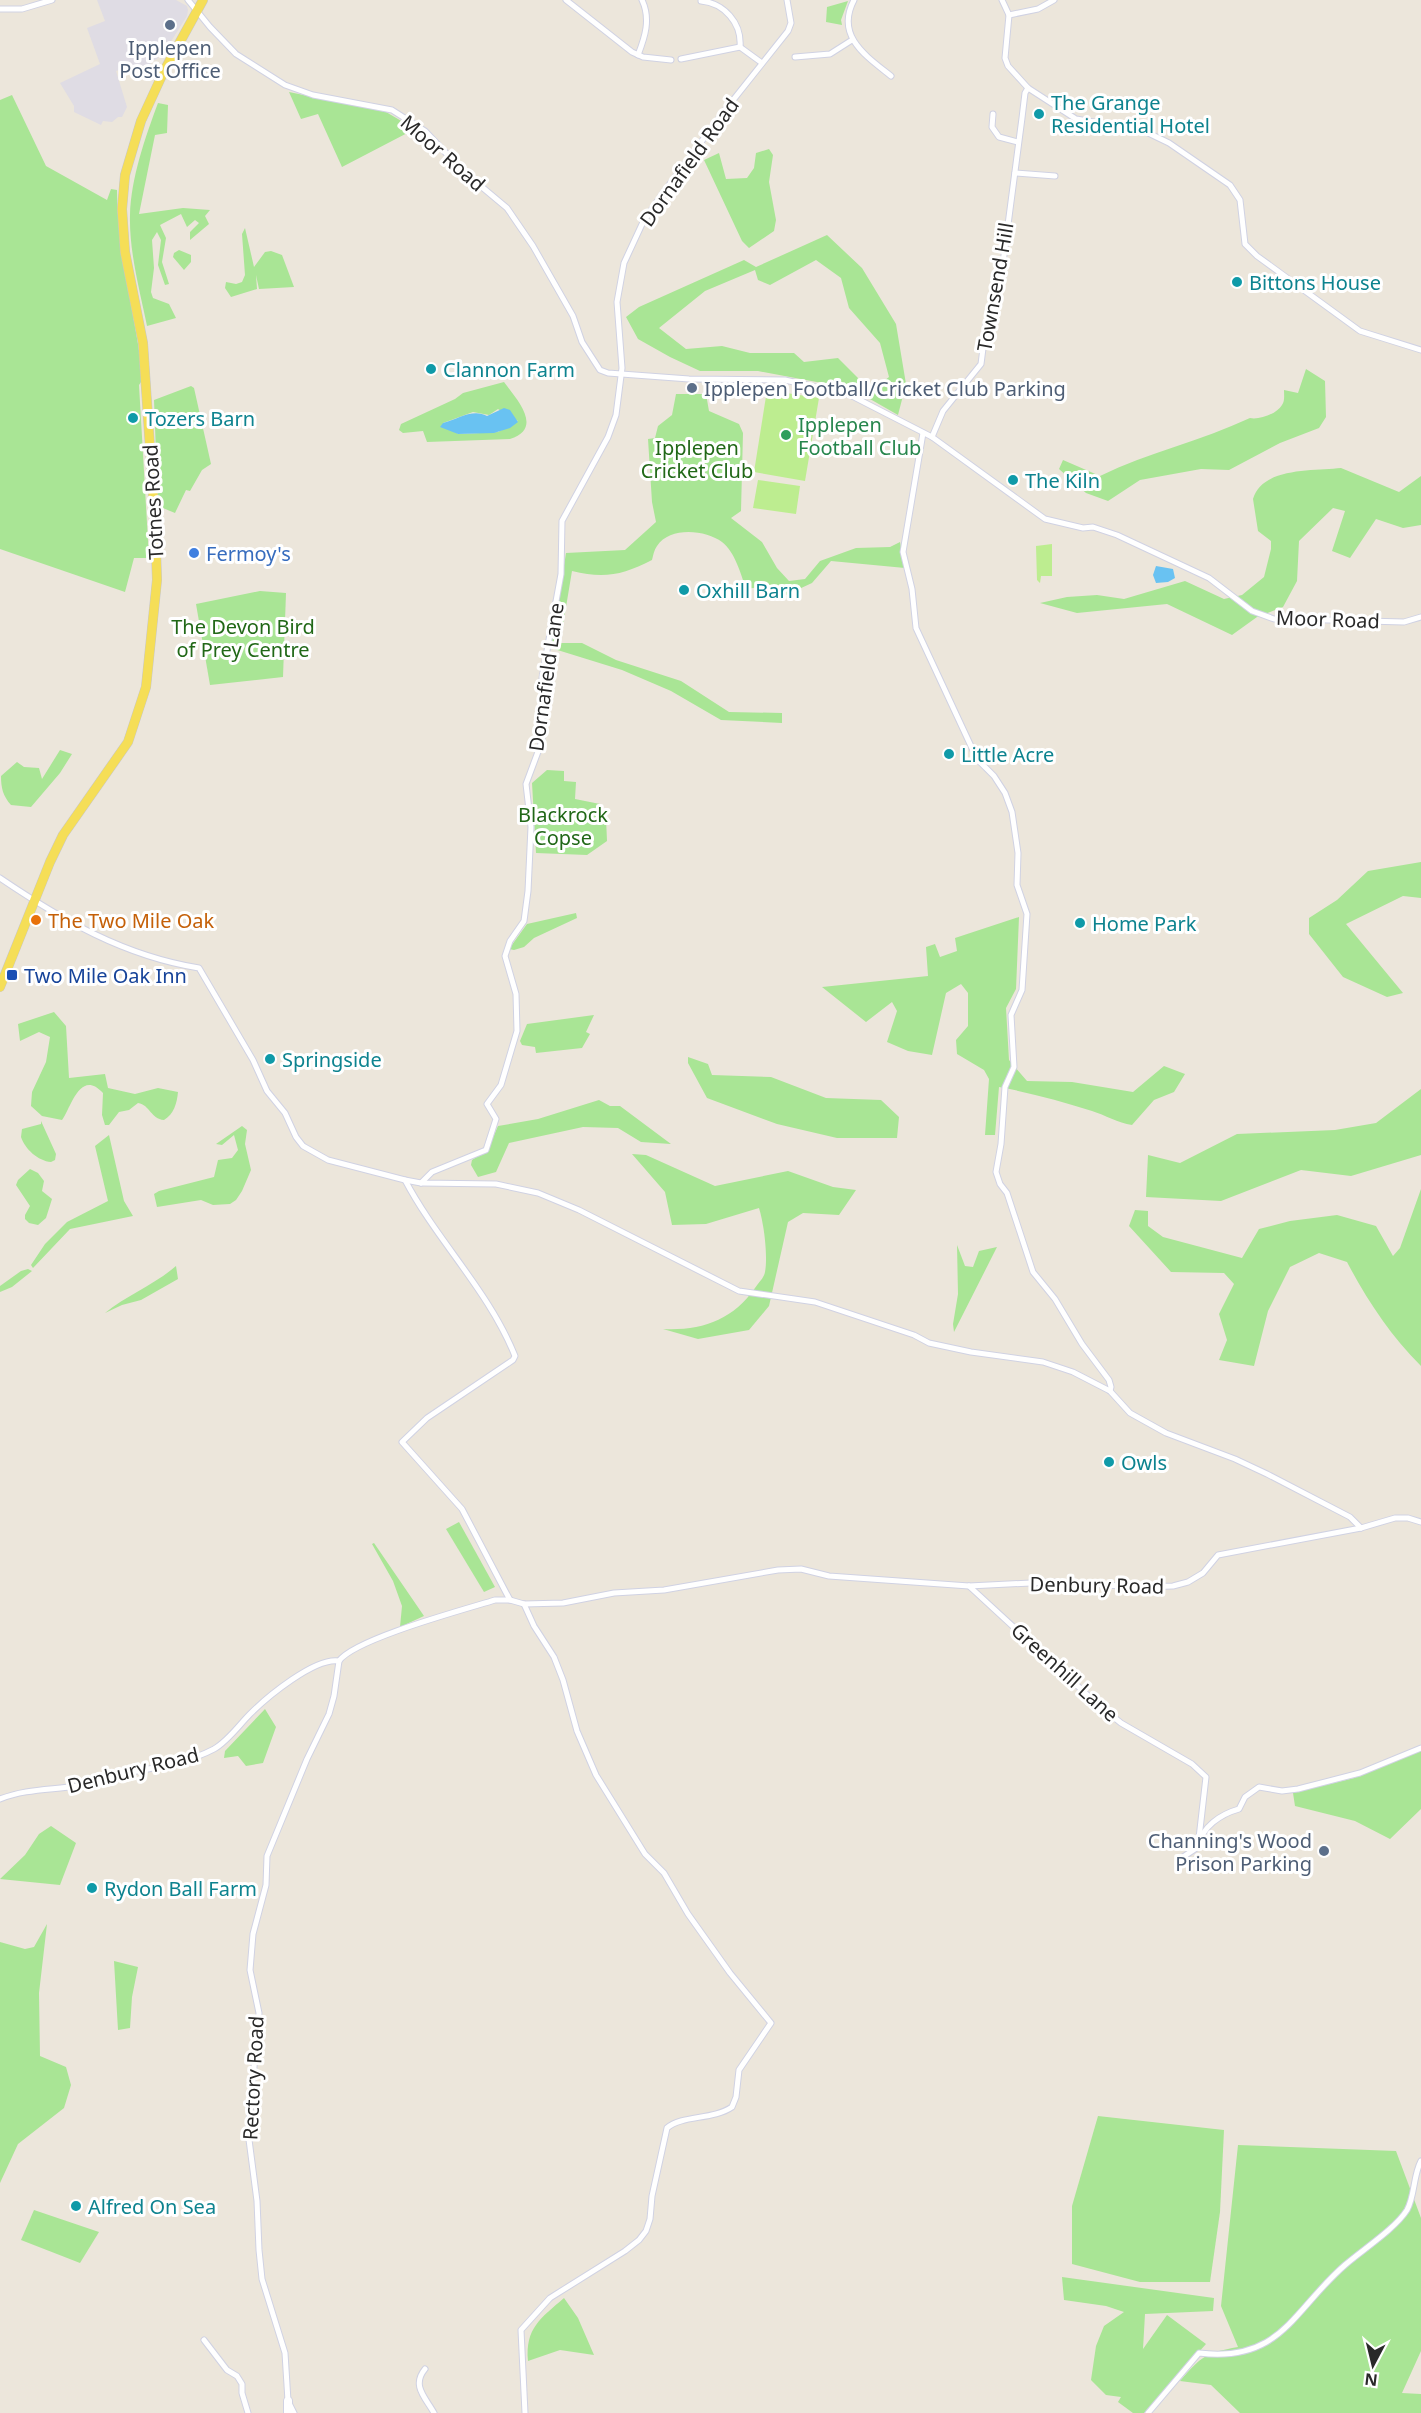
<svg xmlns="http://www.w3.org/2000/svg" width="1421" height="2413" font-family="'Noto Sans',sans-serif">
	<style>
		.industrial { fill: #dfdce4 }
		.green { fill: #a9e595; fill-rule: evenodd }
		.pitch { fill: #bded90 }
		.water { fill: #69c2f2 }
		.lines { fill: none; stroke-linecap: round; stroke-linejoin: round }
		.street-casing { stroke: #d0d2e3; stroke-width: 7 }
		.secondary-casing { stroke: #d0d2e3; stroke-width: 10 }
		.primary-casing { stroke: #c7c7c7; stroke-width: 10 }
		.street { stroke: #fff; stroke-width: 5 }
		.secondary { stroke: #fff; stroke-width: 8 }
		.primary { stroke: #f5de57; stroke-width: 9 }
		.service-dot { fill: #5c6f8a; stroke: #fff; stroke-width: 2 }
		.culture-dot { fill: #0f9aa8; stroke: #fff; stroke-width: 2 }
		.leisure-dot { fill: #2e9e5b; stroke: #fff; stroke-width: 2 }
		.shop-dot { fill: #3f7fe0; stroke: #fff; stroke-width: 2 }
		.food-dot { fill: #e8710a; stroke: #fff; stroke-width: 2 }
		.transit-dot { fill: #1a4fb4; stroke: #fff; stroke-width: 2 }
		.labels { text-anchor: middle; dominant-baseline: central; stroke-width: 6; stroke-linejoin: round; paint-order: stroke }
		.service-label { font-size: 20px; fill: #4e5e75; stroke: #fff }
		.culture-label { font-size: 20px; fill: #0d838f; stroke: #fff; text-anchor: start }
		.street-label { font-size: 20px; fill: #292929; stroke: #fff }
		.leisure-label { font-size: 20px; fill: #27864d; stroke: #fff; text-anchor: start }
		.park-label { font-size: 20px; fill: #216817; stroke: #fff }
		.shop-label { font-size: 20px; fill: #366cbe; stroke: #fff; text-anchor: start }
		.food-label { font-size: 20px; fill: #c56008; stroke: #fff; text-anchor: start }
		.transit-label { font-size: 20px; fill: #164399; stroke: #fff; text-anchor: start }
	</style>
	<rect width="100%" height="100%" fill="#ece6db"/>
	<path class="industrial" d="M97 0H176L187 6 188 10 187 16 170 43 157 59 152 61 144 74 133 66 116 71 127 107 122 117H118L112 122 103 121 101 125 74 112V106L60 83 100 64 87 28 105 21Z"/>
	<g class="green">
		<path d="M848 1 841 20 842 25 826 22 827 7Z"/>
		<path d="M289 92 386 112 415 129 342 167 318 114 301 119Z"/>
		<path d="M12 95 46 166 107 200 111 189 117 190C117 254 136 316 143 379L139 385 149 558H134L125 592 0 549V100Z"/>
		<path d="M158 103 168 105 167 133 155 135 139 214 183 208 210 210 205 216 209 224 190 240V232L199 223 195 220 187 227 181 214 160 225 166 238 162 262 169 284 165 285 158 265 161 240 157 232 152 240 154 268 151 292 153 298 169 304 176 318 147 326C140 291 129 252 130 215 131 178 145 138 158 103Z"/>
		<path d="M769 149 773 155 769 182 776 220 774 231 749 248 742 241 704 160 719 153 726 179 747 178 754 168 756 153Z"/>
		<path d="M245 228 254 267 265 252 271 251 282 255 294 287 259 289 256 275 257 289 231 297 225 288 226 282 236 284 242 282 245 275 242 234Z"/>
		<path d="M827 235 862 268 896 324 906 384 898 415 870 399 822 383 758 371H700L670 357 638 339 626 317 639 307 744 260 756 267ZM816 260 841 278 849 308 880 343 889 377 880 384 865 385 838 358 804 362 794 353H750L722 346 686 349 659 328 705 291 755 270 758 280 770 285Z"/>
		<path d="M179 250 191 255V262L184 270 173 257 174 253Z"/>
		<path d="M1306 369 1325 381 1326 417 1319 428 1280 443 1229 470 1201 469 1140 480 1108 501 1086 493 1059 469 1063 460 1100 476C1149 452 1201 441 1250 418 1259 420 1277 414 1282 405 1285 401 1284 395 1284 390L1298 393Z"/>
		<path d="M504 382C517 400 544 428 510 439L427 442 423 431 403 433 399 430 401 424 455 399 463 393ZM498 409 518 421 498 432 463 434H458L443 423 473 412 489 415Z"/>
		<path d="M191 386 194 388 211 464 202 470 190 491 186 490 175 513 158 506 154 400Z"/>
		<path d="M676 394H706L709 411 739 424 743 433 741 511 731 518 762 542 777 568 789 581 805 579 820 561 856 548 890 547 900 542 905 568 831 561 812 583 786 595 760 587 746 589C741 574 735 552 722 542 706 530 670 526 657 546 654 550 653 556 652 560 623 575 604 579 572 571L560 643H582L616 660 681 681 729 712 782 713V723L721 720 671 691 622 670 551 648 566 553 625 550 656 522 652 502 648 439 655 438 658 426 672 415Z"/>
		<path d="M1341 468 1399 492 1421 476V525L1403 528 1376 519 1350 558 1332 551 1345 511 1333 508 1299 541 1297 581 1283 607 1257 617 1232 635 1167 604 1077 613 1040 603 1067 597 1097 595 1124 599 1185 581 1224 599 1242 595 1264 577 1271 549V541L1258 531 1253 499C1262 467 1314 471 1341 468Z"/>
		<path d="M260 591 286 593 283 677 210 685 196 604Z"/>
		<path d="M60 750 72 754 60 773 31 807 11 805C3 796 1 788 1 776L17 762 24 767 39 768 42 779Z"/>
		<path d="M547 770 564 771V781L576 782 575 799 600 804 606 818 607 841 587 855 536 853 532 783Z"/>
		<path d="M1421 862V898L1403 896 1346 924 1403 993 1387 997 1343 977 1309 934V918L1337 900 1368 871Z"/>
		<path d="M576 913 577 918 534 938 524 947 514 950 509 949 527 924Z"/>
		<path d="M1019 917 1016 989 1006 1008 1009 1060 1027 1081 1072 1082 1133 1092 1164 1066 1185 1074 1174 1092 1154 1100 1132 1125C1118 1123 1105 1115 1092 1111 1061 1101 1031 1093 999 1087L995 1135H985L989 1079 984 1070 957 1054 956 1040 968 1026V993L961 984 946 993 932 1055 908 1051 887 1042 897 1011 892 1002 866 1022 822 987 928 976 926 947 935 944 940 957 957 951 955 938Z"/>
		<path d="M54 1012 66 1026 69 1078 105 1074 108 1088 135 1094 158 1088 178 1092C177 1103 174 1114 164 1120 151 1119 150 1105 138 1103L129 1110 119 1112 109 1125H105L102 1115 103 1093C80 1068 71 1108 62 1120L42 1116 31 1106 32 1092 46 1062 50 1037 39 1032 20 1041 18 1024Z"/>
		<path d="M594 1015 586 1032 590 1034 582 1048 536 1053 535 1047 522 1045 520 1041 527 1024Z"/>
		<path d="M688 1057 708 1064 712 1075 771 1077 826 1098 881 1100 899 1117 897 1138H837L777 1124 707 1098 688 1063Z"/>
		<path d="M1421 1089V1155L1351 1176 1301 1170 1221 1201 1146 1197 1148 1155 1180 1163 1237 1134 1335 1130 1376 1123Z"/>
		<path d="M599 1100 610 1106H620L671 1144 641 1142 618 1128 583 1127 509 1143 496 1172 478 1177 471 1165 472 1160 488 1149 498 1126 538 1119Z"/>
		<path d="M41 1121 56 1154 55 1160 51 1162C38 1161 25 1149 21 1137L22 1129 41 1124Z"/>
		<path d="M242 1126 247 1130 245 1144 251 1170 242 1191 236 1200 230 1204 213 1205 201 1200 157 1207 154 1194 159 1191 214 1177 218 1160 232 1158 238 1150 234 1135 222 1145 216 1144Z"/>
		<path d="M109 1135 124 1201 133 1216 70 1229 33 1268 31 1265 45 1244 67 1222 108 1201 95 1146Z"/>
		<path d="M632 1154 646 1155 715 1186 788 1171 833 1187 856 1190 839 1215 803 1213 788 1222 769 1306 749 1330 698 1339 663 1329C701 1331 733 1320 755 1288 758 1283 764 1278 765 1272 768 1256 764 1224 759 1208L706 1224 672 1225 665 1192Z"/>
		<path d="M30 1169 38 1173 44 1181 42 1191 52 1199 46 1218 38 1225 29 1223 25 1219V1215L30 1206 16 1185 18 1180Z"/>
		<path d="M1421 1189V1366C1390 1335 1367 1300 1347 1262L1319 1253 1290 1267 1268 1311 1254 1366 1219 1360 1227 1340 1219 1314 1234 1284 1224 1273 1171 1272 1129 1226 1135 1210 1148 1211V1226L1163 1237 1242 1258 1259 1229 1290 1221 1337 1215 1376 1226 1393 1256 1400 1248Z"/>
		<path d="M957 1245 965 1266 973 1267 979 1251 997 1247 954 1332 953 1324 958 1294Z"/>
		<path d="M176 1266 178 1279 141 1300 122 1305 105 1313C127 1295 154 1285 176 1266Z"/>
		<path d="M28 1269 32 1271 12 1287 0 1292V1286L21 1271Z"/>
		<path d="M459 1522 495 1587 484 1592 446 1529Z"/>
		<path d="M374 1543 424 1616 400 1627 402 1606 393 1581 372 1544Z"/>
		<path d="M265 1709 276 1727 263 1763 246 1766 238 1756 224 1758 225 1751Z"/>
		<path d="M1421 1750V1809L1390 1839 1355 1821 1295 1806 1293 1793 1354 1778Z"/>
		<path d="M51 1826 76 1843 60 1885 0 1879 25 1855 39 1834Z"/>
		<path d="M47 1924 39 1993 40 2056 66 2067 71 2085 64 2108 18 2144 0 2183V1942L25 1949 34 1947Z"/>
		<path d="M114 1961 138 1967 132 1997 130 2028 118 2030Z"/>
		<path d="M1098 2116 1224 2130 1220 2212 1210 2282H1140L1072 2264V2206Z"/>
		<path d="M1238 2145 1396 2151 1421 2218V2351L1402 2393 1421 2394V2413H1240L1211 2385 1180 2381C1202 2356 1205 2353 1238 2347L1221 2306Z"/>
		<path d="M34 2210 99 2232 80 2263 21 2240Z"/>
		<path d="M1062 2277 1214 2298 1213 2311 1145 2314 1143 2349 1167 2315 1206 2344 1144 2413H1133L1118 2402 1121 2397 1106 2395 1091 2380 1096 2346 1104 2326 1124 2312 1106 2306 1064 2300Z"/>
		<path d="M564 2298 578 2318 594 2355 560 2350 528 2361C525 2328 541 2318 564 2298Z"/>
	</g>
	<g class="pitch">
		<path d="M767 390 819 398 805 481 754 472Z"/>
		<path d="M758 480 800 486 796 514 753 508Z"/>
		<path d="M1052 544V576H1041L1040 583 1037 580 1036 546Z"/>
	</g>
	<g class="water">
		<path d="M504 408 510 410 518 422 510 428 494 433 458 434 440 427 443 423C458 419 473 408 487 416Z"/>
		<path d="M1156 566 1173 569 1175 578 1168 582 1156 583 1153 575Z"/>
	</g>
	<g class="lines">
		<defs>
			<g id="street">
				<path d="M188 0 210 27 236 54 285 85 313 95 392 110 425 131 464 172 507 208 533 246 573 316 582 342 600 370 608 373 689 379 785 380 850 395 932 437 1045 519 1083 528 1093 527 1117 535 1209 578 1252 611 1274 619H1290L1404 622 1421 617"/>
				<path d="M566 0 632 52 643 57 671 60"/>
				<path d="M854 0C835 36 866 56 891 76"/>
				<path d="M1002 0 1009 15 1005 58 1008 66 1028 88 1076 119 1142 130 1169 143 1230 185 1240 200 1245 244 1257 256 1360 331 1421 350"/>
				<path d="M701 1C724 3 742 23 740 47"/>
				<path d="M0 9H22L52 0"/>
				<path d="M1009 15 1038 9 1054 0"/>
				<path d="M638 55C645 37 651 19 642 0"/>
				<path d="M795 57 830 54 852 40"/>
				<path d="M681 59 740 47 762 63"/>
				<path d="M993 114 992 127 999 137 1018 142"/>
				<path d="M1015 173 1055 176"/>
				<path d="M923 433 903 552 912 589 916 628 977 759 994 776 1005 793 1012 812 1018 853 1017 885 1027 914 1022 990 1011 1015 1014 1067 1005 1087 1001 1144 996 1172 1000 1184 1007 1193 1033 1272 1055 1299 1082 1344 1109 1380 1111 1387 1110 1391"/>
				<path d="M932 437 943 411 981 364 986 325 1001 278 1022 118 1025 93 1028 88"/>
				<path d="M0 878C62 920 124 956 199 968L253 1060 267 1091 285 1113 296 1137 303 1146 328 1160 405 1180 421 1183 496 1184 538 1193 579 1210 739 1291 815 1302 914 1335 929 1343 971 1352 1043 1362 1073 1372 1110 1391 1130 1413 1166 1433 1235 1459 1267 1474 1350 1517 1361 1528"/>
				<path d="M405 1180C437 1241 489 1291 515 1356L513 1360 427 1418 402 1442 462 1509 510 1600"/>
				<path d="M421 1183 432 1172 486 1150 496 1119 487 1104 501 1085 517 1031 516 994 505 956 510 941 524 921 528 891 531 827 526 784 542 741V678L561 574 562 521 608 437 616 415 622 368 617 302 624 263 643 222 663 193 722 114 788 31 791 23 787 0"/>
				<path d="M969 1586 1095 1702 1121 1723 1192 1764 1206 1777 1199 1838"/>
				<path d="M524 1604 534 1626 554 1657 563 1680 577 1731 596 1775 645 1854 664 1873 688 1914 730 1973 771 2023 739 2070 736 2097 732 2107C713 2120 682 2115 667 2128L652 2196 650 2219 646 2231 639 2240 625 2251 550 2298 521 2330 525 2413"/>
				<path d="M0 1799C25 1789 50 1790 77 1786 87 1784 97 1779 107 1777 142 1769 182 1766 214 1749 228 1741 239 1725 250 1714 267 1697 315 1657 339 1661 354 1639 466 1609 495 1600H510L524 1604 563 1603 614 1593 664 1590 778 1570 801 1569 829 1576 969 1586 1051 1582 1140 1587 1173 1586 1188 1582 1203 1573 1218 1555 1361 1528 1395 1518H1408L1421 1522"/>
				<path d="M1180 1859 1198 1847C1201 1827 1221 1814 1239 1809L1245 1797 1259 1787 1282 1791 1298 1789 1360 1773 1421 1748"/>
				<path d="M204 2340 227 2370 237 2376 242 2384V2393L248 2413"/>
				<path d="M425 2369C411 2386 426 2398 434 2413"/>
				<path d="M294 2413 288 2401 285 2353 262 2279 259 2250 257 2201 248 2132 259 2013 250 1970 253 1934 266 1885 267 1856 307 1759 329 1714 334 1696 339 1661"/>
				<path d="M1148 2413 1199 2353C1281 2363 1293 2310 1345 2265 1362 2250 1395 2229 1407 2210 1415 2196 1413 2176 1421 2161"/>
			</g>
			<path id="secondary" d="M288 2401V2413"/>
			<path id="primary" d="M0 987 50 862 63 835 128 742 146 687 157 580 155 523 143 343 125 252 122 209 125 175 141 121 164 71 203 0"/>
		</defs>
		<use href="#street" class="street-casing"/>
		<use href="#secondary" class="secondary-casing"/>
		<use href="#primary" class="primary-casing"/>
		<use href="#street" class="street"/>
		<use href="#secondary" class="secondary"/>
		<use href="#primary" class="primary"/>
	</g>
	<g class="service-dot">
		<circle cx="170" cy="25" r="6"/>
		<circle cx="692" cy="388" r="6"/>
		<circle cx="1324" cy="1851" r="6"/>
	</g>
	<g class="culture-dot">
		<circle cx="1039" cy="114" r="6"/>
		<circle cx="1237" cy="282" r="6"/>
		<circle cx="431" cy="369" r="6"/>
		<circle cx="133" cy="418" r="6"/>
		<circle cx="1013" cy="480" r="6"/>
		<circle cx="684" cy="590" r="6"/>
		<circle cx="949" cy="754" r="6"/>
		<circle cx="1080" cy="923" r="6"/>
		<circle cx="270" cy="1059" r="6"/>
		<circle cx="1109" cy="1462" r="6"/>
		<circle cx="92" cy="1888" r="6"/>
		<circle cx="76" cy="2206" r="6"/>
	</g>
	<circle class="leisure-dot" cx="786" cy="435" r="6"/>
	<circle class="shop-dot" cx="194" cy="553" r="6"/>
	<circle class="food-dot" cx="36" cy="920" r="6"/>
	<rect class="transit-dot" x="6" y="969" width="12" height="12" rx="3"/>
	<g class="labels">
		<g class="service-label">
			<text x="170" y="47">Ipplepen<tspan x="170" dy="23">Post Office</tspan></text>
			<text x="704" y="388" text-anchor="start">Ipplepen Football/Cricket Club Parking</text>
			<text x="1312" y="1840" text-anchor="end">Channing's Wood<tspan x="1312" dy="23">Prison Parking</tspan></text>
		</g>
		<g class="culture-label">
			<text x="1051" y="102">The Grange<tspan x="1051" dy="23">Residential Hotel</tspan></text>
			<text x="1249" y="282">Bittons House</text>
			<text x="443" y="369">Clannon Farm</text>
			<text x="145" y="418">Tozers Barn</text>
			<text x="1025" y="480">The Kiln</text>
			<text x="696" y="590">Oxhill Barn</text>
			<text x="961" y="754">Little Acre</text>
			<text x="1092" y="923">Home Park</text>
			<text x="282" y="1059">Springside</text>
			<text x="1121" y="1462">Owls</text>
			<text x="104" y="1888">Rydon Ball Farm</text>
			<text x="88" y="2206">Alfred On Sea</text>
		</g>
		<g class="street-label">
			<text transform="translate(443 153) rotate(41)">Moor Road</text>
			<text transform="translate(689 162) rotate(-54)">Dornafield Road</text>
			<text transform="translate(995 287) rotate(-80)">Townsend Hill</text>
			<text transform="translate(153 502) rotate(-93)">Totnes Road</text>
			<text transform="translate(1328 619) rotate(2)">Moor Road</text>
			<text transform="translate(546 677) rotate(-82)">Dornafield Lane</text>
			<text transform="translate(1097 1585) rotate(1)">Denbury Road</text>
			<text transform="translate(1065 1672) rotate(42)">Greenhill Lane</text>
			<text transform="translate(133 1770) rotate(-14)">Denbury Road</text>
			<text transform="translate(253 2078) rotate(-87)">Rectory Road</text>
		</g>
		<g class="leisure-label">
			<text x="798" y="424">Ipplepen<tspan x="798" dy="23">Football Club</tspan></text>
		</g>
		<g class="park-label">
			<text x="697" y="447">Ipplepen<tspan x="697" dy="23">Cricket Club</tspan></text>
			<text x="243" y="626">The Devon Bird<tspan x="243" dy="23">of Prey Centre</tspan></text>
			<text x="563" y="814">Blackrock<tspan x="563" dy="23">Copse</tspan></text>
		</g>
		<g class="shop-label">
			<text x="206" y="553">Fermoy's</text>
		</g>
		<g class="food-label">
			<text x="48" y="920">The Two Mile Oak</text>
		</g>
		<g class="transit-label">
			<text x="24" y="975">Two Mile Oak Inn</text>
		</g>
	</g>
	<g transform="translate(1373 2365) rotate(187)" stroke="#ffffff" stroke-width="4.5" paint-order="stroke">
	<path d="M0-4.5L10 22L0 15L-10 22Z" fill="#292929"/>
	<text y="-9" font-size="16" font-weight="bold" text-anchor="middle" fill="#292929">N</text>
	</g>
</svg>
